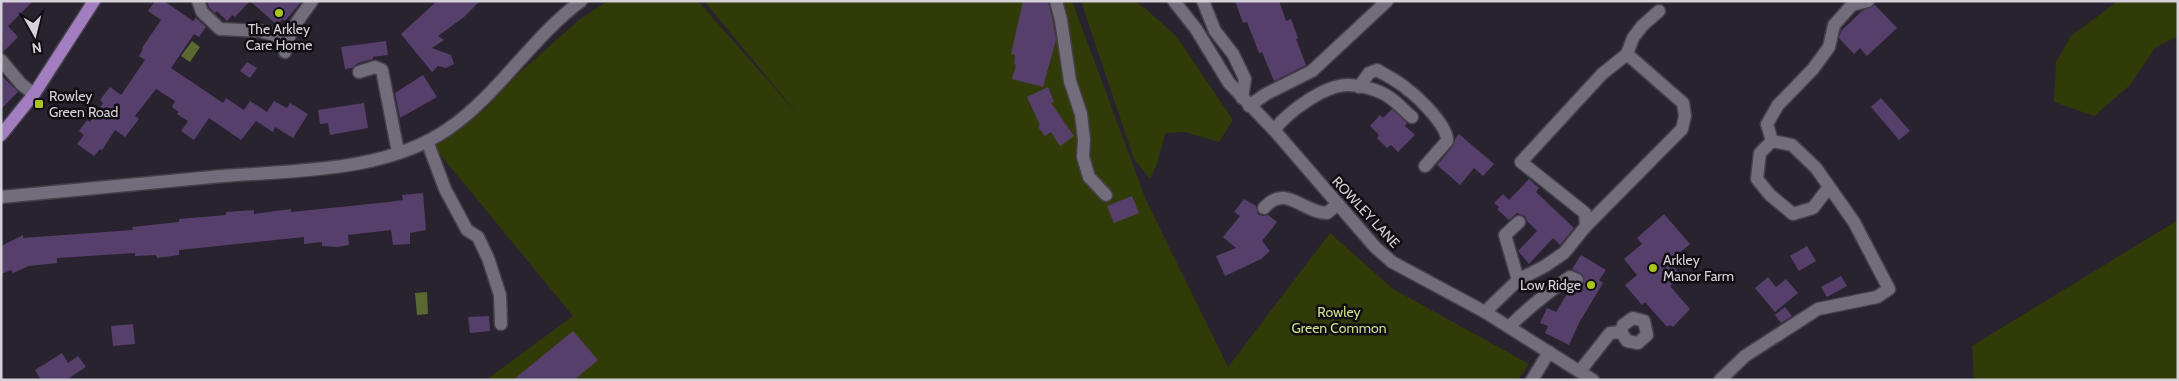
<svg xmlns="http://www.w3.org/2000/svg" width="2179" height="381" font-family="Cabin,sans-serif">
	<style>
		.green { fill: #313b07 }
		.water { fill: #5b6832 }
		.building { fill: #573f6c }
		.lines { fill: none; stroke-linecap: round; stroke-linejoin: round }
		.minor-casing { stroke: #453f49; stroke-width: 15 }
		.major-casing { stroke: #453f49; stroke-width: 15 }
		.minor { stroke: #736c7a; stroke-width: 12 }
		.major { stroke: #a27dc0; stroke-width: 12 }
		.poi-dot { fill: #a9c71b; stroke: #100e13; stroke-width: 2 }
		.labels { text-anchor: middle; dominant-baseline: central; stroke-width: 5; stroke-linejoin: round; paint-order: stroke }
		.poi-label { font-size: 14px; fill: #d5d1d9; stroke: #100e13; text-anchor: start }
		.street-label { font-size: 14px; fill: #d5d1d9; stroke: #100e13 }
		.park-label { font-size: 14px; fill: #cadf8c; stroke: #100e13 }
	</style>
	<rect width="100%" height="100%" fill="#29232f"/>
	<g class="green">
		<path d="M608 1H698L801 118 704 1H1072L1146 200 1228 367 1330 233 1393 289 1529 364 1518 380H486L573 316 434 147 484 110 518 74 580 19Z"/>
		<path d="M1081 1H1134L1146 9 1177 37 1233 120 1219 142 1185 132 1165 133 1157 164 1150 179 1134 159Z"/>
		<path d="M2118 1H2178V36L2155 48 2130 85 2094 116 2054 102 2056 62 2071 36Z"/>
		<path d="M2178 220V380H1974L1972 346Z"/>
	</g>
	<g class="water">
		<path d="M192 41 200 47 190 62 181 56Z"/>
		<path d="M427 292 428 314 417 315 415 293Z"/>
	</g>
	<g class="building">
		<path d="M1 1H33L8 26 18 37 3 52Z"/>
		<path d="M155 1H164L193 21 196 18 206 27 199 37 194 34 171 68 223 103 226 98 244 110 250 101 267 112 274 101 287 108 290 103 308 114 293 138 275 127 273 132 256 121 241 140 209 118 194 140 181 131 188 121 177 114 179 112 172 107 175 101 156 89 135 116 139 119 125 137 115 130 102 150 100 149 94 156 77 144 84 135 79 131 87 120 90 122 103 103 100 100 110 87 121 95 145 60 139 56 143 49 142 48 161 20 148 11Z"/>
		<path d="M207 1H250L235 17 232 15 227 21 217 11 215 13 209 7Z"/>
		<path d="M250 1H302L285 21 283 19 277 25Z"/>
		<path d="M437 1H480L464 17 438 36 444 40 432 48 451 55 454 64 446 68 438 66 432 72 401 34Z"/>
		<path d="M1023 1H1048L1053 22 1056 40 1043 87 1012 79 1016 65 1014 64 1015 55 1011 54Z"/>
		<path d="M1235 1H1279L1286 21 1291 19 1298 38 1296 39 1306 65 1274 81 1262 52 1259 53 1247 22 1243 23Z"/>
		<path d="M1875 5 1897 28 1867 56 1860 48 1854 54 1839 38 1841 31 1862 11Z"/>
		<path d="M386 41 388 55 373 57V59L358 63 352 68 345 69 341 47Z"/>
		<path d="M247 62 257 68 250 78 240 71Z"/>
		<path d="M1 75 18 92 1 109Z"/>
		<path d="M423 75 437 97 400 118 395 93Z"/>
		<path d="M1048 87 1054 102 1051 103 1074 136 1060 146 1051 132 1045 136 1038 127 1040 125 1027 97Z"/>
		<path d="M1881 98 1910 131 1899 140 1871 107Z"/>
		<path d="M364 103 368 128 330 135 328 123 320 124 318 110Z"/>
		<path d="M1392 109 1407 123 1405 126 1415 135 1398 152 1391 145 1387 148 1377 138 1379 135 1370 126 1380 115 1383 118Z"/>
		<path d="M1459 134 1494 164 1483 176 1474 168 1460 185 1437 165 1453 146 1455 139Z"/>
		<path d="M1529 179 1539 188 1536 192 1574 228 1560 245 1553 238 1529 264 1518 251 1537 231 1527 221 1525 216 1517 213 1509 220 1497 209 1499 207 1494 203 1503 194 1509 200Z"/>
		<path d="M423 193 426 230 410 233V244L393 245 391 230 348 235 349 245 337 247 322 246V242L304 244V237L179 250V255L157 258 156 255 135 256V253L57 258V263L29 266 13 273 11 270 1 274V246L23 235V238L133 230 132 227 179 222V219L226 215V212L254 210V214L291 209V212L389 202 403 200 402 195Z"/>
		<path d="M1132 196 1139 213 1114 223 1107 206Z"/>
		<path d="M1244 199 1256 206 1258 214 1262 216 1268 215 1277 222 1262 241 1270 251 1261 259 1225 276 1216 256 1236 248 1223 237 1240 216 1234 212Z"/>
		<path d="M1664 214 1690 244 1669 262 1682 276 1670 286 1690 309 1673 327 1670 325 1667 327 1645 302 1642 305 1625 285 1637 275 1624 259 1642 244 1637 238Z"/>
		<path d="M1807 246 1816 261 1799 271 1790 256Z"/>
		<path d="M1581 255 1606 270 1599 280 1603 283 1579 323 1569 345 1545 333 1548 326 1540 323 1547 308 1556 312 1572 286 1578 288 1584 284 1583 275 1572 269Z"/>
		<path d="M1841 276 1847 286 1827 297 1821 287Z"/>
		<path d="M1768 277 1776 287 1786 279 1798 293 1775 312 1755 288Z"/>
		<path d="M1785 307 1792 316 1781 323 1775 315Z"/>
		<path d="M489 316 490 331 470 333 468 317Z"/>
		<path d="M133 324 135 344 113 346 111 326Z"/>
		<path d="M573 331 598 360 574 380H513Z"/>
		<path d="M62 353 68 363 78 356 86 367 66 380H41L35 370Z"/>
	</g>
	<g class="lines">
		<defs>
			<g id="minor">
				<path d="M198 1 202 12 220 29 260 31 287 39"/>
				<path d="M1056 1 1061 20 1070 81 1081 114 1084 140 1083 157 1089 177 1106 195"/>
				<path d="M1174 1 1196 29 1229 83 1274 130 1375 247 1392 262 1485 312 1593 380"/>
				<path d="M1203 1 1215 31 1233 54 1245 79 1242 98"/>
				<path d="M285 52C288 31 300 18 312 1"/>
				<path d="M1 60 21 84 34 94"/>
				<path d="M359 72 375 67 382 70 398 152"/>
				<path d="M1359 87 1369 73 1377 70C1387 76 1398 81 1407 89 1419 98 1448 126 1447 141L1425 166"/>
				<path d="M1249 106 1266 94 1312 71 1387 1"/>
				<path d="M1274 130C1288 112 1324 85 1348 85 1358 85 1374 89 1382 93 1393 97 1403 110 1412 117"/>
				<path d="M427 141 445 189 467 230 478 237 488 258 500 295 501 324"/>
				<path d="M1772 141 1767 124 1778 105 1813 69 1829 47 1834 25 1852 5 1868 1"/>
				<path d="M1 197C72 190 142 183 212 177 288 170 383 174 448 129 499 94 531 38 581 1"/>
				<path d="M1264 208C1286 183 1303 213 1327 213L1338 204"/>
				<path d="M1586 226 1682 129 1685 116 1683 103 1627 54"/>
				<path d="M1518 280 1545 266 1564 253 1586 226 1585 213 1521 162 1602 74 1627 54 1633 38 1642 26 1659 11"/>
				<path d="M1485 312 1518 280 1505 235 1519 222"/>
				<path d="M1509 327C1528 308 1548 292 1570 277L1577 280"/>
				<path d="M1580 371 1610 333 1621 332 1627 341 1638 343 1647 335 1644 321 1633 318 1623 325 1621 332"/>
				<path d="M1532 380 1549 352"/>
				<path d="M1720 380 1745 356 1818 309 1877 297 1889 289 1854 222 1816 168 1792 145 1772 141 1760 153 1757 179 1770 195 1793 214 1813 208 1829 187"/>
			</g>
			<path id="major" d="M1 135 34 94 94 1"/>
		</defs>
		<use href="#minor" class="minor-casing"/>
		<use href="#major" class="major-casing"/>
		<use href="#minor" class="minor"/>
		<use href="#major" class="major"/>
	</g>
	<g class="poi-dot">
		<circle cx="279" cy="13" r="5"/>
		<rect x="34" y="99" width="10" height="10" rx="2.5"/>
		<circle cx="1653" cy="268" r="5"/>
		<circle cx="1591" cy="285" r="5"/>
	</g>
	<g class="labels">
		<g class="poi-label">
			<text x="279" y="29" text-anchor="middle">The Arkley<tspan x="279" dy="16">Care Home</tspan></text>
			<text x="49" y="96">Rowley<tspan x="49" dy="16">Green Road</tspan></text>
			<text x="1663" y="260">Arkley<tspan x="1663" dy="16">Manor Farm</tspan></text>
			<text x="1581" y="285" text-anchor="end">Low Ridge</text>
		</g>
		<g class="street-label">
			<text transform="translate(1366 212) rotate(47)">ROWLEY LANE</text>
		</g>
		<g class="park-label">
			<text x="1339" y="312">Rowley<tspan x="1339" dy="16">Green Common</tspan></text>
		</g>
	</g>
	<rect width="2179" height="381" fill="none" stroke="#d5d1d9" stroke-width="5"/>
	<g transform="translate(35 35) rotate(172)" stroke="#100e13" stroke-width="4" paint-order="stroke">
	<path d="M0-4L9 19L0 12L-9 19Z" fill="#d5d1d9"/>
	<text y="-8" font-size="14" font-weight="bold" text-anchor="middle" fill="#d5d1d9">N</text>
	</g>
</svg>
